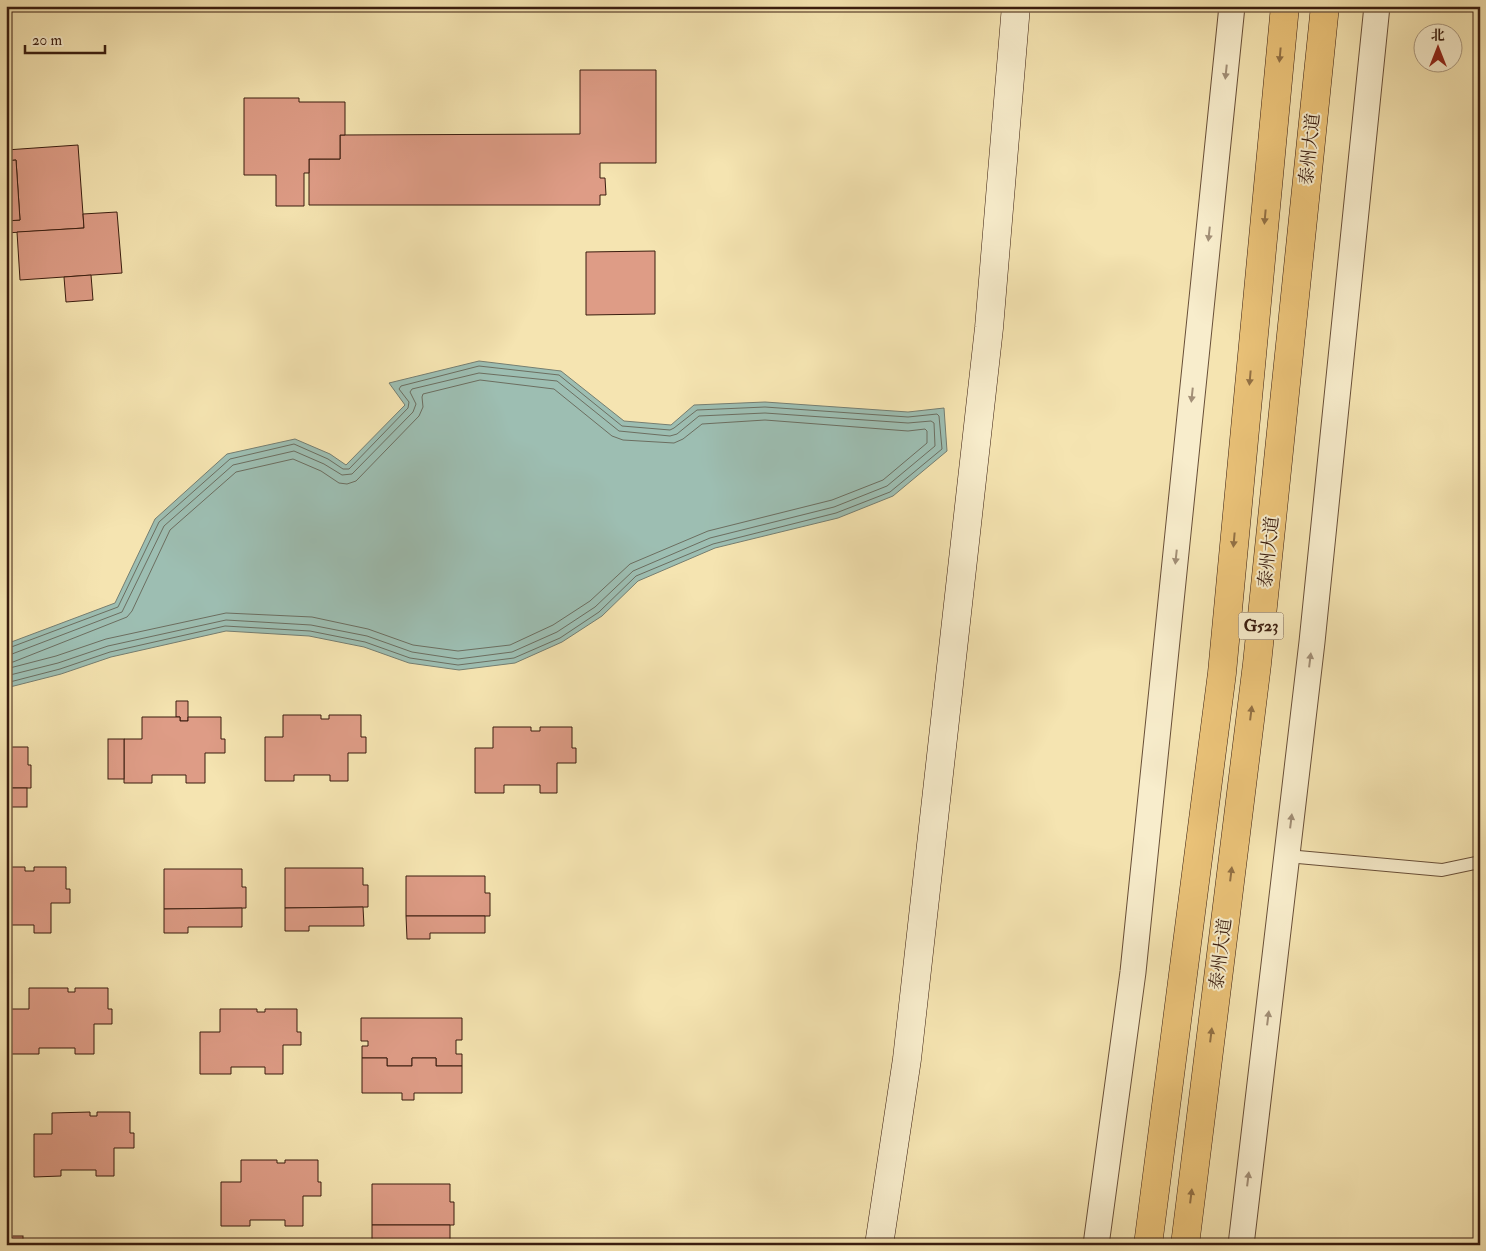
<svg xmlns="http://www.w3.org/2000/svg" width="1486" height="1251" font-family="'IM FELL Double Pica','Noto Serif SC',serif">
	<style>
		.water { fill: #9dbeb2; stroke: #757e71 }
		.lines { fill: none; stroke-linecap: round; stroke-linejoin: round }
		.shore { stroke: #6c6e60; stroke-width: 1 }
		.building { fill: #de9c86; stroke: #3a1d0f }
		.lane-casing { stroke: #694f38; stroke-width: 14 }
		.street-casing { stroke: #694f38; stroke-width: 27 }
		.secondary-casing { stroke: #3a1d0f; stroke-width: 29 }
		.highway-casing { stroke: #3a1d0f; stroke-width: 29 }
		.lane { stroke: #f8edcc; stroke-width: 12 }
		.street { stroke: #f8edcc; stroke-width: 25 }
		.secondary { stroke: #f8edcc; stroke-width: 28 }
		.highway { stroke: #eac278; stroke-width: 28 }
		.oneway { fill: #927044 }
		.oneway2 { fill: #a28f77 }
		.labels { text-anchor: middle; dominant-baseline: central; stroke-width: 4; stroke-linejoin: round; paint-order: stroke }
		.shield { fill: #f8edcc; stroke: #735b48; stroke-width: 1 }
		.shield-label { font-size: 16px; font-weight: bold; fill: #3a1d0f }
		.street-label { font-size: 18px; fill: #3a1d0f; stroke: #f8edcc }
	</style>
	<rect width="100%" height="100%" fill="#f5e4b1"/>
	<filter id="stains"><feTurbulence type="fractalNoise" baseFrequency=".004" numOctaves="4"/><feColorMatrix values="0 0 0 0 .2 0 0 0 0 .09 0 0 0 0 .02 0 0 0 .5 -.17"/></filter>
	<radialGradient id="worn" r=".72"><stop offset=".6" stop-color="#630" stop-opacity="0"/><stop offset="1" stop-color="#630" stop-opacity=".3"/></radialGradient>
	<path class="water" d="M479 361 561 371 624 421 671 425 694 405 765 402 908 412 944 408 947 451 893 496 838 518 715 548 638 581 602 616 562 642 515 663 459 670 409 663 364 647 309 636 226 631 111 657 61 674 6 688V644L115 603 155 519 227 454 295 439 330 454 346 465 405 405 389 383Z"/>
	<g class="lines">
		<g class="shore">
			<path d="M6 649 118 607 159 522 230 459 294 444 328 459 343 469H349L408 408 409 402 399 389 401 386 479 366 559 375 622 426 670 430 674 428 697 410 765 407 908 417 937 414 939 416 942 449 890 492 836 513 713 544 636 576 599 612 560 638 514 658 458 665 410 658 365 642 310 631 225 626 110 652 60 669 6 683"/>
			<path d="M6 655 12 654 122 612 164 526 233 465 294 451 324 464 342 475 352 474 413 412 416 404 410 392 412 389 479 373 557 381 619 431 670 436 677 434 699 416 765 413 908 423 931 421 934 423 935 446 887 486 834 507 710 538 633 571 595 607 557 632 512 652 458 659 412 652 367 636 311 625 226 620 108 646 58 663 6 676"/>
			<path d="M6 662H13L127 617 132 611 170 530 236 472 293 459 321 471 339 483 347 484 356 481 419 416 423 407 422 397 423 394 480 380 554 389 612 436 623 440 674 443 683 439 702 424 765 420 908 431 925 429 927 431V443L883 480 832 500 708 531 630 564 590 601 553 625 510 645 458 651 413 645 368 629 312 617 226 613 106 639 56 656 6 669"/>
		</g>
	</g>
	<g class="building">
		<path d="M580 70H656V163H600V178H605L606 195H600V205H309V159H340V135L580 134Z"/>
		<path d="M244 98H299V102H345V135H340V159H309V173H304V206H276V175H244Z"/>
		<path d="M78 145 84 228 6 233V221L20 220 16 160 6 161V150Z"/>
		<path d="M16 160 20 220 6 221V161Z"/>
		<path d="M117 212 122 273 20 280 17 232 84 228 83 214Z"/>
		<path d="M655 251V314L586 315V252Z"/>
		<path d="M91 275 93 300 66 302 64 277Z"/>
		<path d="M176 701H188V721H180V717H176Z"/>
		<path d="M283 715H321V719H329V715H361V737H366V753H348V781H330V775H294V781H265V737H283Z"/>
		<path d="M142 717H180V721H188V717H221V739H225V753H205V783H186V775H152V783H124V739H142Z"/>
		<path d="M493 727H531V731H540V727H572V748H576V763H557V793H540V785H504V793H475V748H493Z"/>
		<rect x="108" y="739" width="16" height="40"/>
		<path d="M6 747H28V765H31V788H6Z"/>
		<rect x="6" y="788" width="21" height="19"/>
		<path d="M6 867H25V871H34V867H66V889H70V903H51V933H34V925H6Z"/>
		<path d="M285 868H363V885H368V907L285 908Z"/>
		<path d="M164 869H242V887H246V908L164 909Z"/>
		<path d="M406 876H485V893H490V916H406Z"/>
		<path d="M363 907 364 926H309V931H285V908Z"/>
		<path d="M242 908V927H188V933H164V909Z"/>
		<path d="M406 916H485V933H430V939H407Z"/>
		<path d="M29 988H68V992H75V988H108V1009H112V1024H94V1054H75V1048H39V1054H11V1009H29Z"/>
		<path d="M220 1009H257V1012H265V1009H297V1032H301V1045H283V1074H265V1067H231V1074H200V1032H220Z"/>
		<path d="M361 1018H462V1040H456V1054H462V1066H436V1058H412V1066H387V1058H362V1046H368V1041H361Z"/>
		<path d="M362 1058H387V1066H412V1058H436V1066H462V1093H414V1100H402V1093H362Z"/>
		<path d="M90 1112V1116H97V1112H130V1133H134V1148H114V1176H96V1170H61V1176L34 1177V1134H52V1113Z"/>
		<path d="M241 1160H277V1163H285V1160H318V1182H321V1196H303V1226H285V1220H250V1226H221V1182H241Z"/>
		<path d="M372 1184H450V1202H454V1225H372Z"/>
		<path d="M372 1225H450V1244L372 1245Z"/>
		<rect x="6" y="1236" width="17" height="9"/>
		<rect x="70" y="1244" width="78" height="1"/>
	</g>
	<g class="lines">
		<defs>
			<path id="lane" d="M1287 856 1442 870 1480 862"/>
			<g id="street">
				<path d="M1096 1245 1133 972 1232 6"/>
				<path d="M1241 1245 1312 642 1377 6"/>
			</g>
			<path id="secondary" d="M879 1245 907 1059 989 328 1016 6"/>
			<g id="highway">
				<path d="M1148 1245 1222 673 1285 6"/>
				<path d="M1185 1245 1257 664 1325 6"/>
			</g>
		</defs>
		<use href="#lane" class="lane-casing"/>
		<use href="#street" class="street-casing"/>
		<use href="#secondary" class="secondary-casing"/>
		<use href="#highway" class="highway-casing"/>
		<use href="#lane" class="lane"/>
		<use href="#street" class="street"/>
		<use href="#secondary" class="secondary"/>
		<use href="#highway" class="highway"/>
	</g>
	<defs><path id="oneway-solid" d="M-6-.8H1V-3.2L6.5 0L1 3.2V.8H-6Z" transform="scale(1.25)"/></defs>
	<g class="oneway">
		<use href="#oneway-solid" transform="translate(1280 55) rotate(95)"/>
		<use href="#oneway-solid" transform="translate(1265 217) rotate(95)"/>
		<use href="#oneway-solid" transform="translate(1250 378) rotate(95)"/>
		<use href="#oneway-solid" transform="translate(1234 540) rotate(95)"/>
		<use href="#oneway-solid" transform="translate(1251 713) rotate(-83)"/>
		<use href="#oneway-solid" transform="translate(1231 874) rotate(-83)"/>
		<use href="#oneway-solid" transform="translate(1211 1035) rotate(-83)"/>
		<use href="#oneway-solid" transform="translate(1191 1196) rotate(-83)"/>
	</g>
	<g class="oneway2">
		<use href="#oneway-solid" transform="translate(1226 72) rotate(96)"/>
		<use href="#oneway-solid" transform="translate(1209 234) rotate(96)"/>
		<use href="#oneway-solid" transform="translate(1192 395) rotate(96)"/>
		<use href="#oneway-solid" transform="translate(1176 557) rotate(96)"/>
		<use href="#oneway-solid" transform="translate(1310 660) rotate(-83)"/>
		<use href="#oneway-solid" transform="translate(1291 821) rotate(-83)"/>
		<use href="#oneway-solid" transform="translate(1268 1018) rotate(-83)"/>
		<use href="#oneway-solid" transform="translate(1248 1179) rotate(-83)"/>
	</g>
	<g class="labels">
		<rect class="shield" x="1238.5" y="612.5" width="45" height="27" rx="4"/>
		<g class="shield-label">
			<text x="1261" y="626">G523</text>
		</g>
		<g class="street-label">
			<text transform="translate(1310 149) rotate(-84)">泰州大道</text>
			<text transform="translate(1269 552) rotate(-84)">泰州大道</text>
			<text transform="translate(1221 954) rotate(-83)">泰州大道</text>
		</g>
	</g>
	<rect width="1486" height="1251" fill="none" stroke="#f5e4b1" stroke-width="25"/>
	<rect x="8" y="8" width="1471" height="1236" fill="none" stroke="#3a1d0f" stroke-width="2.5"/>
	<rect x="12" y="12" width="1461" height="1226" fill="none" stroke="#3a1d0f"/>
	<g transform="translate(1438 48)"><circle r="24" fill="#f8edcc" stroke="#ac9a80"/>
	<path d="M0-4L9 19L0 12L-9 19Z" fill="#8f2418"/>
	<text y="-8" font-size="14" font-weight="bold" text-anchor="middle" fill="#3a1d0f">北</text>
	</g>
	<path d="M25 45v8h80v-8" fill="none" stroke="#3a1d0f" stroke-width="2.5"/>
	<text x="32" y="45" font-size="15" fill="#3a1d0f" stroke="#f8edcc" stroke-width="4" paint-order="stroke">20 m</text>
	<rect width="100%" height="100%" filter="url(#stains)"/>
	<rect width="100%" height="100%" fill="url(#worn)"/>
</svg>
